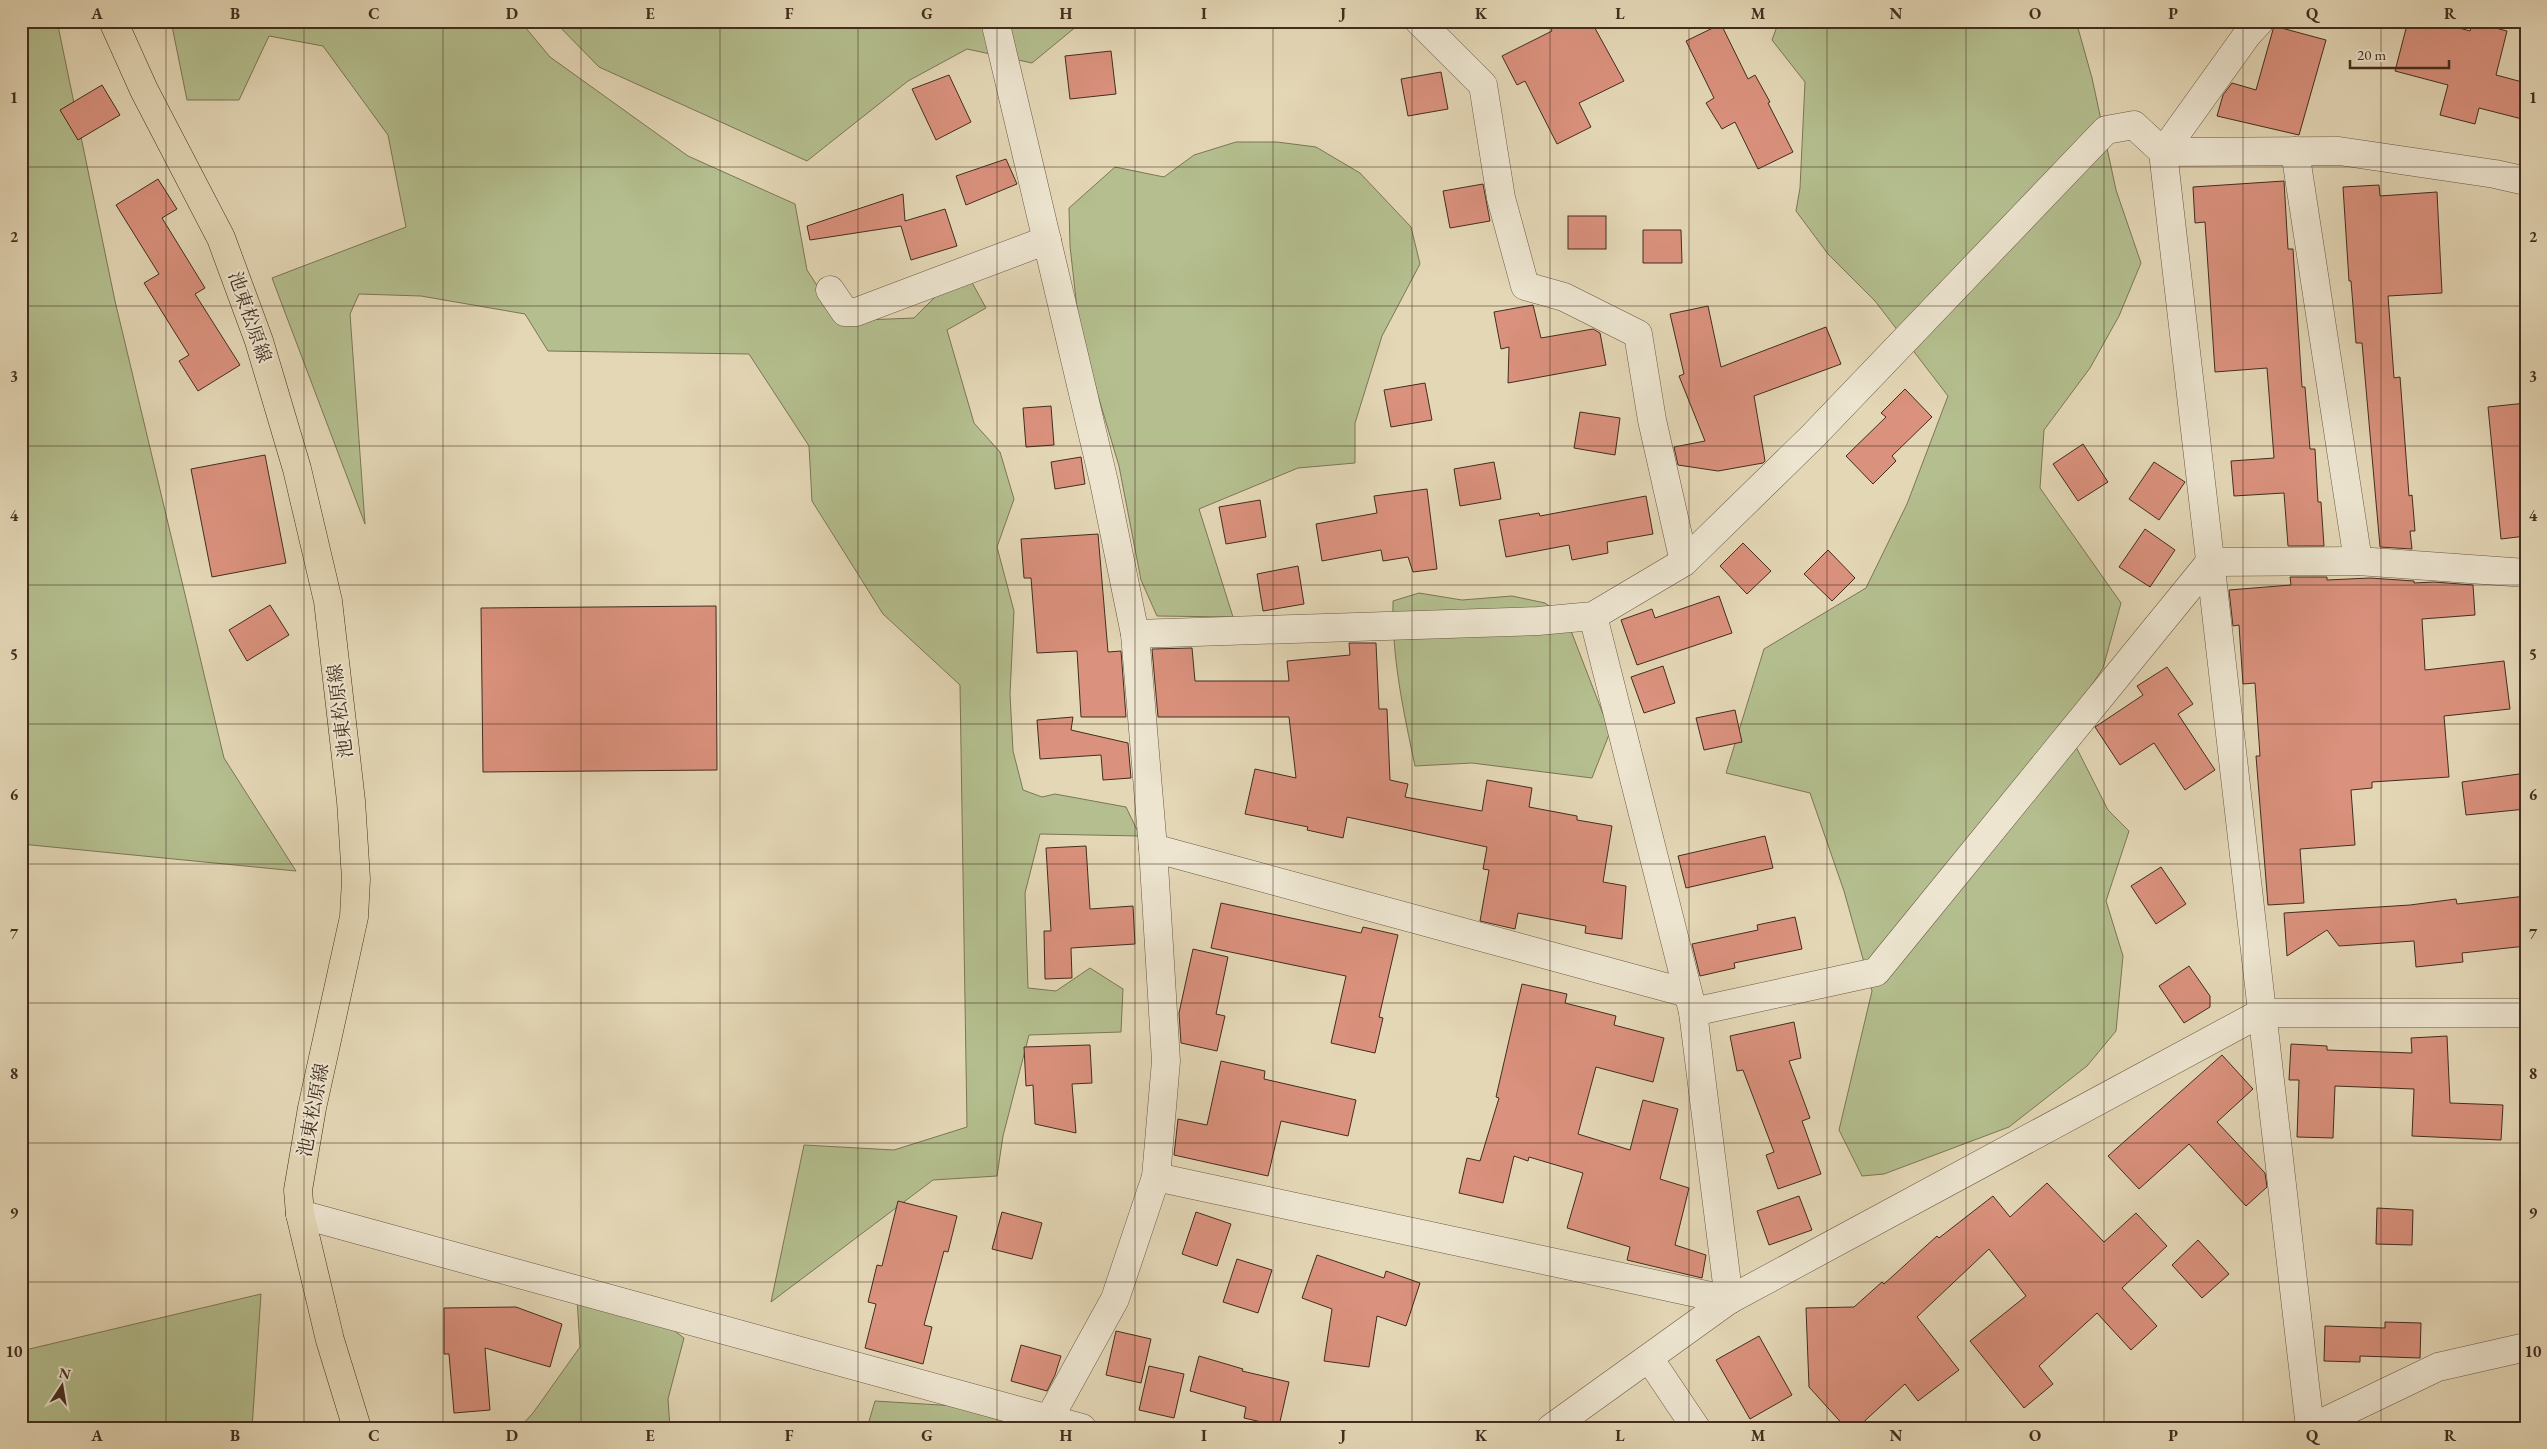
<svg xmlns="http://www.w3.org/2000/svg" width="2547" height="1449" font-family="'EB Garamond','Noto Serif JP',serif">
	<style>
		.green { fill: #b4be8e; stroke: #7c7656 }
		.building { fill: #da917d; stroke: #432d1e }
		.lines { fill: none; stroke-linecap: round; stroke-linejoin: round }
		.minor-casing { stroke: #6b5844; stroke-width: 29 }
		.major-casing { stroke: #432d1e; stroke-width: 29 }
		.minor { stroke: #ede5d0; stroke-width: 28 }
		.major { stroke: #e4d7b6; stroke-width: 28 }
		.grid { fill: none; stroke: #432d1e; stroke-width: 1; stroke-opacity: 0.55 }
		.labels { text-anchor: middle; dominant-baseline: central; stroke-width: 4; stroke-linejoin: round; paint-order: stroke }
		.street-label { font-size: 19px; fill: #432d1e; stroke: #ede5d0 }
		.neatline { fill: none; stroke: #432d1e; stroke-width: 2 }
		.grid-label { font-size: 16px; text-anchor: middle; font-weight: bold; fill: #432d1e }
	</style>
	<rect width="100%" height="100%" fill="#e4d7b6"/>
	<filter id="stains"><feTurbulence type="fractalNoise" baseFrequency=".004" numOctaves="4"/><feColorMatrix values="0 0 0 0 .2 0 0 0 0 .09 0 0 0 0 .02 0 0 0 .5 -.17"/></filter>
	<radialGradient id="worn" r=".72"><stop offset=".6" stop-color="#630" stop-opacity="0"/><stop offset="1" stop-color="#630" stop-opacity=".3"/></radialGradient>
	<g class="green">
		<path d="M21 21H57L115 301 224 758 296 871 21 844Z"/>
		<path d="M171 21H520L550 57 688 156 795 204 807 270 840 321 914 318 964 268 986 308 947 330 974 423 1000 452 1014 499 997 547 1014 611 1010 694 1013 751 1023 790 1042 797 1055 794 1126 807 1140 836 1040 834 1025 893 1028 988 1056 991 1090 968 1123 989 1121 1032 1029 1035 1003 1136 997 1176 933 1180 771 1302 804 1145 894 1150 967 1127 960 685 883 614 812 501 809 446 749 354 548 351 525 314 421 296 359 294 350 314 365 524 272 278 406 227 388 135 323 46 269 36 239 100H187Z"/>
		<path d="M554 21H1083L1032 63 967 49 908 81 807 161 599 67Z"/>
		<path d="M1779 21H2076L2092 78 2116 190 2141 263 2119 316 2090 368 2044 430 2040 488 2121 603 2103 668 2065 725 2108 810 2129 831 2106 901 2123 956 2116 1031 2087 1066 2009 1127 1884 1174 1862 1176 1839 1130 1872 991 1844 891 1810 793 1726 773 1764 649 1866 588 1907 504 1948 396 1875 301 1828 254 1796 211 1800 188 1805 82 1772 40Z"/>
		<path d="M1236 142H1277L1316 147 1360 173 1411 227 1420 264 1382 336 1355 423V463L1298 468 1199 509 1233 617 1157 616 1141 580 1119 466 1080 335 1070 246 1069 208 1115 167 1164 177 1194 155Z"/>
		<path d="M1419 593 1462 600 1512 596 1545 603 1566 618 1610 732 1592 778 1472 763 1415 766C1403 709 1392 659 1393 601Z"/>
		<path d="M261 1294 252 1428H21V1351Z"/>
		<path d="M577 1298 643 1307 684 1338 668 1399 670 1428H519L533 1413 580 1347Z"/>
		<path d="M875 1401 972 1407 1006 1419 1011 1428H867Z"/>
	</g>
	<g class="building">
		<path d="M1547 21H1591L1624 81 1579 103 1591 127 1557 144 1525 81 1517 85 1502 56 1552 31Z"/>
		<path d="M2408 21H2434L2470 31 2473 22 2507 31 2496 75 2526 83V120L2479 108 2475 124 2440 115 2448 85 2395 71Z"/>
		<path d="M1721 24 1748 79 1755 75 1770 102 1768 103 1793 152 1758 169 1735 122 1722 129 1706 103 1714 98 1686 41Z"/>
		<path d="M2274 26 2326 40 2299 135 2217 116 2223 95 2232 83 2256 90Z"/>
		<path d="M1111 51 1116 94 1070 99 1065 56Z"/>
		<path d="M1441 72 1448 109 1408 116 1401 79Z"/>
		<path d="M949 75 971 122 936 140 912 89Z"/>
		<path d="M102 85 120 115 78 140 60 110Z"/>
		<path d="M1006 159 1017 184 966 205 956 176Z"/>
		<path d="M158 179 177 209 162 218 205 288 195 294 240 365 198 391 179 361 189 355 144 283 159 274 116 205Z"/>
		<path d="M2284 181 2288 249H2293L2302 387H2305L2310 449H2315L2318 502H2321L2324 546H2288L2284 493 2234 496 2231 461 2274 458 2267 368 2215 372 2205 222 2195 223 2193 187Z"/>
		<path d="M1483 184 1490 221 1450 228 1443 191Z"/>
		<path d="M2379 185 2380 196 2437 192 2442 293 2388 296 2394 378 2400 377 2409 496 2412 495 2415 531H2410L2412 549 2380 547 2362 343H2356L2351 281H2349L2343 187Z"/>
		<path d="M903 194 905 221 945 209 957 246 911 260 901 226 810 240 807 226Z"/>
		<rect x="1568" y="216" width="38" height="33"/>
		<path d="M1643 230H1681L1682 263H1643Z"/>
		<path d="M1533 305 1541 338 1593 329 1600 333 1606 365 1508 383 1509 347 1501 349 1494 312Z"/>
		<path d="M1708 306 1721 367 1826 327 1841 364 1754 396 1765 461 1763 463 1718 471 1678 465 1674 447 1705 441 1679 376 1684 374 1670 314Z"/>
		<path d="M1425 383 1432 420 1391 427 1384 390Z"/>
		<path d="M1905 389 1932 417 1892 456 1896 461 1873 484 1846 456 1886 417 1881 413Z"/>
		<path d="M2526 403V536L2501 539 2488 407Z"/>
		<path d="M1051 406 1054 445 1026 447 1023 408Z"/>
		<path d="M1580 412 1620 418 1615 455 1574 448Z"/>
		<path d="M2083 444 2108 482 2078 501 2053 464Z"/>
		<path d="M265 455 286 563 212 577 191 469Z"/>
		<path d="M1081 457 1085 484 1055 489 1051 462Z"/>
		<path d="M1494 462 1501 499 1460 506 1454 469Z"/>
		<path d="M2154 462 2185 482 2159 520 2129 499Z"/>
		<path d="M1427 489 1437 569 1413 572 1408 557 1383 561 1381 550 1322 561 1316 524 1377 513 1374 496Z"/>
		<path d="M1646 496 1653 534 1607 542 1608 553 1572 560 1569 545 1506 557 1499 520 1539 513 1540 516Z"/>
		<path d="M1260 500 1266 537 1226 544 1219 507Z"/>
		<path d="M2145 529 2175 550 2150 587 2119 567Z"/>
		<path d="M1098 534 1108 652 1121 651 1126 717H1081L1077 651 1037 653 1031 578H1024L1021 539Z"/>
		<path d="M1743 543 1771 571 1747 594 1720 566Z"/>
		<path d="M1828 550 1855 578 1832 601 1804 574Z"/>
		<path d="M1298 566 1304 604 1263 611 1257 574Z"/>
		<path d="M2290 577H2327V580L2370 578 2414 581V583L2434 582 2473 585 2475 615 2422 619 2425 670 2504 661 2510 709 2444 716 2449 777 2372 782V788L2351 790 2355 845 2300 849 2304 903 2268 905 2256 756H2260L2255 683 2243 684 2239 625 2233 626 2229 590 2291 585Z"/>
		<path d="M1719 596 1732 633 1637 665 1621 620 1652 609 1655 618Z"/>
		<path d="M270 605 289 635 247 661 229 630Z"/>
		<path d="M716 606 717 770 483 772 481 608Z"/>
		<path d="M1349 643H1376L1379 709H1387L1390 780 1408 784 1405 797 1482 811 1487 780 1532 788 1529 807 1577 816V820L1612 826 1603 882 1626 886 1622 939 1585 933 1586 926 1518 913 1515 929 1480 921 1489 870 1483 869 1487 847 1347 817 1343 838 1307 830 1308 827 1245 814 1255 769 1296 778 1289 717H1158L1152 649 1192 648 1195 681H1289L1287 661 1350 655Z"/>
		<path d="M1663 666 1675 703 1644 713 1631 677Z"/>
		<path d="M2167 667 2193 704 2178 714 2215 770 2185 790 2154 743 2120 765 2095 727 2143 695 2137 686Z"/>
		<path d="M1735 710 1742 742 1704 750 1696 718Z"/>
		<path d="M1073 717 1071 730 1128 743 1131 778 1103 780 1101 755 1040 759 1037 720Z"/>
		<path d="M2526 773V809L2466 815 2462 782Z"/>
		<path d="M1765 836 1773 868 1686 888 1678 856Z"/>
		<path d="M1086 846 1090 909 1133 906 1135 944 1071 948 1072 978 1045 979 1044 931H1051L1046 848Z"/>
		<path d="M2161 867 2186 904 2156 924 2131 886Z"/>
		<path d="M2526 896V946L2462 953 2463 962 2416 967 2414 941 2339 946 2327 930 2287 956 2284 913 2410 905 2456 899 2457 904Z"/>
		<path d="M1221 903 1361 933 1363 927 1398 935 1379 1017 1383 1018 1375 1053 1331 1043 1346 976 1211 948Z"/>
		<path d="M1795 917 1802 949 1734 963 1735 968 1700 976 1692 944 1758 930 1757 925Z"/>
		<path d="M1193 949 1228 957 1216 1014 1225 1016 1217 1051 1181 1043 1179 1013Z"/>
		<path d="M2189 966 2210 996V1007L2184 1023 2159 986Z"/>
		<path d="M1522 984 1567 994 1565 1003 1616 1016 1614 1025 1664 1038 1653 1082 1596 1067 1578 1134 1630 1150 1643 1100 1678 1109 1660 1179 1689 1188 1675 1245 1706 1255 1702 1278 1627 1260 1630 1247 1567 1228 1583 1173 1529 1157 1528 1161 1514 1156 1503 1203 1459 1193 1467 1158 1480 1161 1499 1098 1496 1097Z"/>
		<path d="M1794 1022 1801 1058 1789 1061 1810 1118 1802 1121 1821 1174 1778 1189 1766 1155 1774 1152 1743 1070 1737 1071 1730 1036Z"/>
		<path d="M2447 1036 2450 1103 2503 1105 2501 1140 2412 1136 2414 1089 2335 1086 2333 1138 2297 1137 2299 1080H2289L2291 1044 2327 1046V1050L2412 1053 2411 1038Z"/>
		<path d="M1090 1045 1092 1083 1072 1084 1076 1133 1035 1124 1033 1085 1026 1086 1024 1047Z"/>
		<path d="M2222 1055 2253 1089 2217 1122 2265 1173 2267 1187 2246 1206 2189 1144 2139 1189 2108 1156Z"/>
		<path d="M1221 1061 1265 1071 1264 1079 1356 1100 1348 1136 1281 1121 1268 1176 1174 1155 1178 1119 1207 1125Z"/>
		<path d="M2047 1183 2104 1242 2136 1213 2167 1246 2122 1288 2157 1326 2131 1350 2097 1313 2039 1366 2053 1384 2024 1408 1970 1341 2026 1296 1989 1249 1917 1317 1959 1370 1918 1401 1905 1384 1857 1428H1846L1809 1387 1806 1308 1854 1307 1882 1282 1884 1284 1937 1236 1939 1238 1993 1196 2010 1217Z"/>
		<path d="M1799 1196 1812 1230 1769 1245 1757 1211Z"/>
		<path d="M898 1201 957 1216 948 1252 944 1251 924 1325 932 1327 923 1364 865 1348 876 1304 868 1302 877 1265 882 1266Z"/>
		<path d="M2377 1208 2413 1210 2412 1245 2376 1244Z"/>
		<path d="M1002 1212 1042 1223 1032 1259 992 1249Z"/>
		<path d="M1196 1212 1231 1224 1217 1266 1182 1254Z"/>
		<path d="M2198 1240 2229 1274 2202 1298 2172 1265Z"/>
		<path d="M1317 1255 1384 1278 1386 1271 1420 1283 1406 1326 1377 1316 1369 1367 1324 1361 1332 1309 1302 1298Z"/>
		<path d="M1237 1259 1272 1270 1258 1313 1223 1302Z"/>
		<path d="M516 1307 562 1324 550 1367 485 1348 490 1410 454 1413 449 1354H444V1308Z"/>
		<path d="M2385 1322 2421 1323 2420 1358 2360 1356V1362L2324 1361 2325 1326 2385 1328Z"/>
		<path d="M1116 1331 1151 1339 1141 1383 1106 1375Z"/>
		<path d="M1759 1336 1792 1395 1750 1419 1716 1360Z"/>
		<path d="M1021 1345 1061 1356 1055 1375 1047 1391 1011 1381Z"/>
		<path d="M1199 1356 1243 1369 1242 1371 1289 1382 1279 1426 1244 1418 1246 1407 1190 1391Z"/>
		<path d="M1149 1366 1184 1374 1174 1418 1139 1410Z"/>
	</g>
	<g class="lines">
		<defs>
			<g id="minor">
				<path d="M995 21 1104 482 1135 634 1153 848 1166 1061 1156 1177 1115 1299 1044 1428"/>
				<path d="M1419 21 1483 85 1501 198 1525 286 1564 297 1638 334 1652 420 1684 562"/>
				<path d="M2295 151 2358 561"/>
				<path d="M2163 152 2339 151 2495 174 2526 181"/>
				<path d="M2163 152 2247 35 2260 21"/>
				<path d="M830 290 845 312H856L1047 240"/>
				<path d="M1593 616 1693 1012 1729 1300"/>
				<path d="M1135 634 1538 621 1593 616 1684 562 1813 436 2106 130 2134 125 2163 152 2310 1428"/>
				<path d="M1153 848 1687 993"/>
				<path d="M1693 1012 1876 972 2210 562 2358 561 2526 573"/>
				<path d="M1156 1177 1729 1300"/>
				<path d="M300 1214 1082 1428"/>
				<path d="M1649 1358 1696 1428"/>
				<path d="M1551 1428 1729 1300 2261 1013H2526"/>
				<path d="M2311 1428 2438 1367 2526 1347"/>
			</g>
			<path id="major" d="M113 21 144 90 221 238 259 341 297 469 328 601 351 801 356 879 354 917 312 1108 298 1190 300 1214 330 1340 357 1428"/>
		</defs>
		<use href="#minor" class="minor-casing"/>
		<use href="#major" class="major-casing"/>
		<use href="#minor" class="minor"/>
		<use href="#major" class="major"/>
	</g>
	<path class="grid" d="M166 21V1428M304 21V1428M443 21V1428M581 21V1428M720 21V1428M858 21V1428M997 21V1428M1135 21V1428M1273 21V1428M1412 21V1428M1550 21V1428M1689 21V1428M1827 21V1428M1966 21V1428M2104 21V1428M2243 21V1428M2381 21V1428M21 167H2526M21 306H2526M21 446H2526M21 585H2526M21 724H2526M21 864H2526M21 1003H2526M21 1143H2526M21 1282H2526"/>
	<g class="labels">
		<g class="street-label">
			<text transform="translate(250 317) rotate(71)">池東松原線</text>
			<text transform="translate(340 711) rotate(-97)">池東松原線</text>
			<text transform="translate(313 1110) rotate(-79)">池東松原線</text>
		</g>
	</g>
	<rect width="2547" height="1449" fill="none" stroke="#e4d7b6" stroke-width="55"/>
	<g transform="translate(62 1386) rotate(12)" stroke="#ede5d0" stroke-width="4" paint-order="stroke">
	<path d="M0-4L9 19L0 12L-9 19Z" fill="#432d1e"/>
	<text y="-8" font-size="14" font-weight="bold" text-anchor="middle" fill="#432d1e">N</text>
	</g>
	<path d="M2350 60v8h99v-8" fill="none" stroke="#432d1e" stroke-width="2.5"/>
	<text x="2357" y="60" font-size="15" fill="#432d1e" stroke="#ede5d0" stroke-width="4" paint-order="stroke">20 m</text>
	<rect x="28" y="28" width="2492" height="1394" class="neatline"/>
	<g class="grid-label">
		<text x="97" y="19">A</text>
		<text x="235" y="19">B</text>
		<text x="374" y="19">C</text>
		<text x="512" y="19">D</text>
		<text x="650" y="19">E</text>
		<text x="789" y="19">F</text>
		<text x="927" y="19">G</text>
		<text x="1066" y="19">H</text>
		<text x="1204" y="19">I</text>
		<text x="1343" y="19">J</text>
		<text x="1481" y="19">K</text>
		<text x="1620" y="19">L</text>
		<text x="1758" y="19">M</text>
		<text x="1896" y="19">N</text>
		<text x="2035" y="19">O</text>
		<text x="2173" y="19">P</text>
		<text x="2312" y="19">Q</text>
		<text x="2450" y="19">R</text>
		<text x="14" y="103">1</text>
		<text x="2533" y="103">1</text>
		<text x="14" y="242">2</text>
		<text x="2533" y="242">2</text>
		<text x="14" y="382">3</text>
		<text x="2533" y="382">3</text>
		<text x="14" y="521">4</text>
		<text x="2533" y="521">4</text>
		<text x="14" y="660">5</text>
		<text x="2533" y="660">5</text>
		<text x="14" y="800">6</text>
		<text x="2533" y="800">6</text>
		<text x="14" y="939">7</text>
		<text x="2533" y="939">7</text>
		<text x="14" y="1079">8</text>
		<text x="2533" y="1079">8</text>
		<text x="14" y="1218">9</text>
		<text x="2533" y="1218">9</text>
		<text x="14" y="1357">10</text>
		<text x="2533" y="1357">10</text>
		<text x="97" y="1441">A</text>
		<text x="235" y="1441">B</text>
		<text x="374" y="1441">C</text>
		<text x="512" y="1441">D</text>
		<text x="650" y="1441">E</text>
		<text x="789" y="1441">F</text>
		<text x="927" y="1441">G</text>
		<text x="1066" y="1441">H</text>
		<text x="1204" y="1441">I</text>
		<text x="1343" y="1441">J</text>
		<text x="1481" y="1441">K</text>
		<text x="1620" y="1441">L</text>
		<text x="1758" y="1441">M</text>
		<text x="1896" y="1441">N</text>
		<text x="2035" y="1441">O</text>
		<text x="2173" y="1441">P</text>
		<text x="2312" y="1441">Q</text>
		<text x="2450" y="1441">R</text>
	</g>
	<rect width="100%" height="100%" filter="url(#stains)"/>
	<rect width="100%" height="100%" fill="url(#worn)"/>
</svg>
